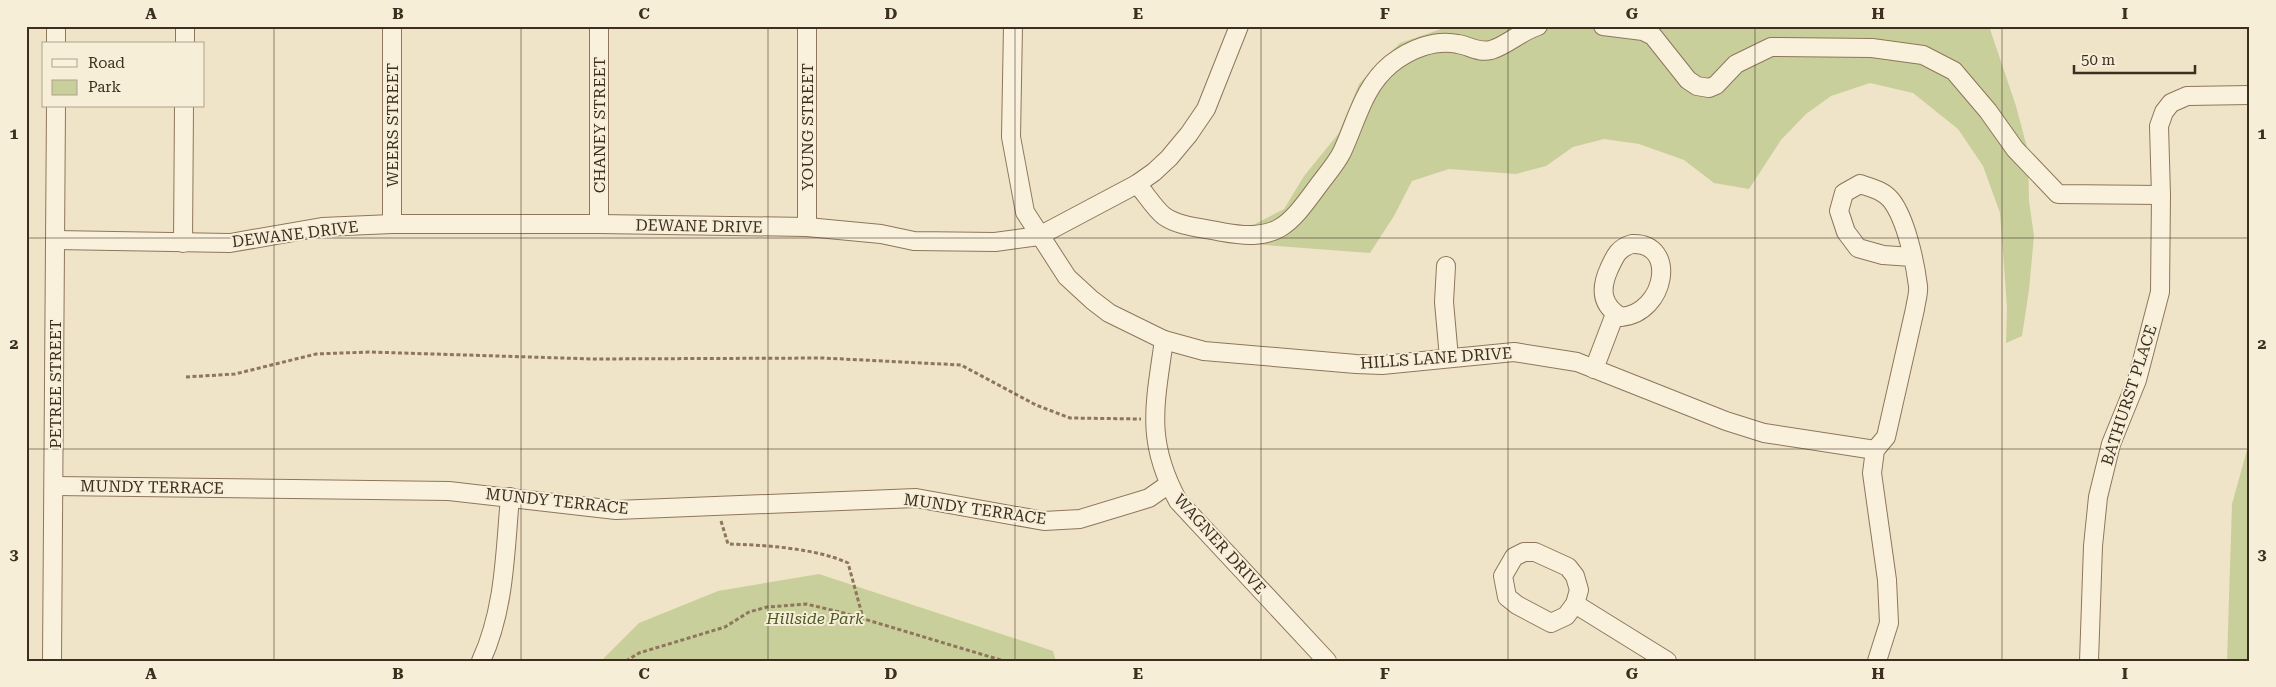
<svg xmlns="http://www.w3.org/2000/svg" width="2276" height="687" font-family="'Roboto Serif',serif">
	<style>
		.green { fill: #c9cf9b }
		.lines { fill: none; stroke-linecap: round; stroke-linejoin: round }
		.minor-casing { stroke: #8d765c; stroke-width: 20 }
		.path { stroke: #8d765c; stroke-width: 3; stroke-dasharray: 4 2.5; stroke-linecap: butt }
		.minor { stroke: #faf1dc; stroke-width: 18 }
		.grid { fill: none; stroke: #3d2e20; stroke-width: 1; stroke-opacity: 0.55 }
		.labels { text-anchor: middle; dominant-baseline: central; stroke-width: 4; stroke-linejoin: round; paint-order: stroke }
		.street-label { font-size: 16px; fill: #3d2e20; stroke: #f7eed8 }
		.park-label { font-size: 16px; font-style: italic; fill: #4d5a26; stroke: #f7eed8 }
		.neatline { fill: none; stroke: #3d2e20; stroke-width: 2 }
		.grid-label { font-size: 16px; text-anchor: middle; font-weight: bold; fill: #3d2e20 }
	</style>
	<rect width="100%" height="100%" fill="#f0e4c8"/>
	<g class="green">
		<path d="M1450 26H1989L2016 106 2028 151 2029 201 2034 236 2029 290 2022 336 2006 343 2007 307 2000 213 1983 166 1958 129 1913 93 1870 83 1831 96 1806 114 1781 140 1749 189 1714 183 1684 160 1639 144 1604 139 1573 147 1546 166 1516 174 1449 169 1412 181 1394 216 1370 253 1251 244 1255 224 1284 209 1304 176 1339 133 1359 84 1400 43Z"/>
		<path d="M2250 439V661H2227L2232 504Z"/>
		<path d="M819 574 1053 651 1056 661H601L639 623 718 591Z"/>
	</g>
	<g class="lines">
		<defs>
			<g id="minor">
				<path d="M807 26V227"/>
				<path d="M1013 26 1011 137 1025 212 1067 277 1092 300 1109 313 1164 340 1204 351 1356 364 1382 365 1514 352 1577 362 1726 421 1764 433 1875 450"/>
				<path d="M1603 26 1643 31 1653 36 1688 80 1697 86 1709 88 1716 85 1736 64 1771 47 1872 48 1923 55 1954 71 1988 111 2015 149 2058 194 2161 195"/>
				<path d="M56 44V26"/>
				<path d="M185 44V26"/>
				<path d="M1137 184C1146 194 1154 208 1164 216 1179 227 1205 228 1222 232 1277 242 1288 227 1318 186 1326 175 1336 164 1342 152 1357 120 1363 87 1391 64 1410 49 1435 39 1458 44 1470 46 1478 53 1491 50 1508 45 1521 31 1538 26"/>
				<path d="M392 224V26"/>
				<path d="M599 224V26"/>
				<path d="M56 240 230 243 322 227 392 224H599L807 227 881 234 914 241 995 242 1039 236 1137 184 1154 172 1169 158 1189 134 1206 109 1239 26"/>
				<path d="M183 243 184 106"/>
				<path d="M1632 244C1678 242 1666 313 1621 317 1601 305 1600 289 1609 269 1615 256 1618 248 1632 244Z"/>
				<path d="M1446 266 1444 302 1449 358"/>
				<path d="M1164 340C1155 405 1145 440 1178 501L1327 661"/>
				<path d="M1594 369 1615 314"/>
				<path d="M55 486 449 491 616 510 916 498 1044 521 1080 519 1149 498 1169 484"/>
				<path d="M1524 552H1535L1568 567 1575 576 1579 590 1575 604 1566 616 1551 623 1517 605 1507 597 1503 576 1514 557Z"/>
				<path d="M1575 604 1667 661"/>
				<path d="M52 661 56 106"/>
				<path d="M481 661C505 609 505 552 510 497"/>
				<path d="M1877 661 1889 623 1887 580 1872 473 1875 450 1886 437 1915 309C1916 301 1919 293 1918 286 1915 262 1906 219 1891 200 1883 190 1871 188 1860 184L1844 193 1839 211 1846 232 1858 248 1883 255 1912 257"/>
				<path d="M2089 661 2093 546 2098 497 2111 444 2137 380 2160 292 2161 195 2159 126 2164 112 2171 103 2187 96 2250 95"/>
			</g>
		</defs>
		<use href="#minor" class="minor-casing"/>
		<g class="path">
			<path d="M186 377 235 374 316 354 369 352 594 359 823 358 961 365 1036 405 1070 418 1141 419"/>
			<path d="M721 521 728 544C764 545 815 548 848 563L863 618"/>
			<path d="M626 661 639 653 725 627 749 612 767 607 806 604 844 613 1004 661"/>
		</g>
		<use href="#minor" class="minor"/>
	</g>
	<path class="grid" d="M274 26V661M521 26V661M768 26V661M1015 26V661M1261 26V661M1508 26V661M1755 26V661M2002 26V661M26 238H2250M26 449H2250"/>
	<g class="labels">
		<g class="street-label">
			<text transform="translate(392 125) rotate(-90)">WEERS STREET</text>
			<text transform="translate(599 125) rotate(-90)">CHANEY STREET</text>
			<text transform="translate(807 127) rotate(-90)">YOUNG STREET</text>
			<text transform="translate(699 226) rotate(1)">DEWANE DRIVE</text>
			<text transform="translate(295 234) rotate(-7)">DEWANE DRIVE</text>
			<text transform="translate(1436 358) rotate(-4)">HILLS LANE DRIVE</text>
			<text transform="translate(55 384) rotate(-90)">PETREE STREET</text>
			<text transform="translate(2129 395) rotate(-72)">BATHURST PLACE</text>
			<text transform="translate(152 487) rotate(1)">MUNDY TERRACE</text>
			<text transform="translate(557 501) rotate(6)">MUNDY TERRACE</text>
			<text transform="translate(975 509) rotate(8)">MUNDY TERRACE</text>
			<text transform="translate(1220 544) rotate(48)">WAGNER DRIVE</text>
		</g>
		<g class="park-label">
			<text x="815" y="618">Hillside Park</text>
		</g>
	</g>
	<rect width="2276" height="687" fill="none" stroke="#f7eed8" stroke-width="55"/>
	<rect x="42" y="42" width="162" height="65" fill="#f7eed8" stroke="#ada18e"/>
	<rect x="52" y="59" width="25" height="8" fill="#faf1dc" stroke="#ada18e"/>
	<text x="88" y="68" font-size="15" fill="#3d2e20">Road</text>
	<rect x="52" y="80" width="25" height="15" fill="#c9cf9b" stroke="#ada18e"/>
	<text x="88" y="92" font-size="15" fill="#3d2e20">Park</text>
	<path d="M2074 65v8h121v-8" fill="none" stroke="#3d2e20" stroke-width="2.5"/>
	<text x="2081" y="65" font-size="15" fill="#3d2e20" stroke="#f7eed8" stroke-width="4" paint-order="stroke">50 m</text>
	<rect x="28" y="28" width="2220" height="632" class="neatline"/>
	<g class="grid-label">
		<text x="151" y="19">A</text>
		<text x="398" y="19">B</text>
		<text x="644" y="19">C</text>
		<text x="891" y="19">D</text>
		<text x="1138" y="19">E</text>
		<text x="1385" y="19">F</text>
		<text x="1632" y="19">G</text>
		<text x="1878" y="19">H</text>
		<text x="2125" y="19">I</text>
		<text x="14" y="139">1</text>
		<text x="2262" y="139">1</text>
		<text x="14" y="349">2</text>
		<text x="2262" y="349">2</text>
		<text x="14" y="560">3</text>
		<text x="2262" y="560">3</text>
		<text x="151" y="679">A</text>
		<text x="398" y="679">B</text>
		<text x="644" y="679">C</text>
		<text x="891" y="679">D</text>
		<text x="1138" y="679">E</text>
		<text x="1385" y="679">F</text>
		<text x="1632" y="679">G</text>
		<text x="1878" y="679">H</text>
		<text x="2125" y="679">I</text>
	</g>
</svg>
